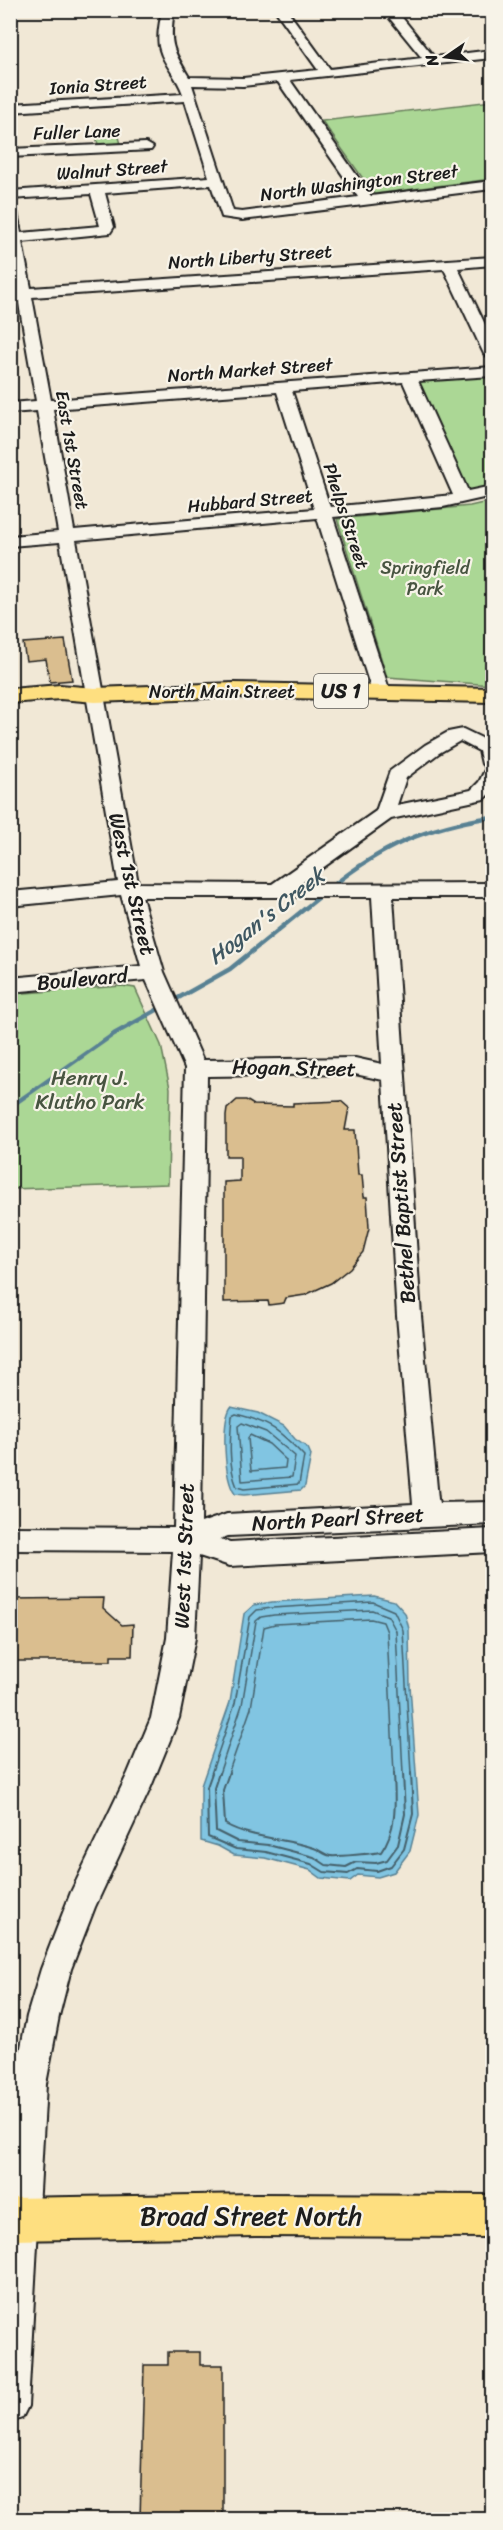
<svg xmlns="http://www.w3.org/2000/svg" width="503" height="2530" font-family="Sriracha,sans-serif">
	<style>
		.green { fill: #abd795; stroke: #647a58; stroke-width: 1.5 }
		.water { fill: #81c5e2; stroke: #598193; stroke-width: 1.5 }
		.lines { fill: none; stroke-linecap: round; stroke-linejoin: round }
		.shore-far1 { stroke: #44606b; stroke-width: 1.5 }
		.shore { stroke: #44606b; stroke-width: 2 }
		.stream { stroke: #598193; stroke-width: 4.5 }
		.building { fill: #dabe8f; stroke: #1c1c1c; stroke-width: 1.5 }
		.minor-casing { stroke: #1c1c1c; stroke-width: 4 }
		.major-casing { stroke: #1c1c1c; stroke-width: 4 }
		.minor { fill: #f7f3e8; fill-rule: evenodd }
		.major { fill: #fedf80; fill-rule: evenodd }
		.labels { text-anchor: middle; dominant-baseline: central; stroke-width: 4.5; stroke-linejoin: round; paint-order: stroke }
		.far-street-label { font-size: 18px; fill: #1c1c1c; stroke: #f7f3e8 }
		.far-park-label { font-size: 18px; fill: #475440; stroke: #f7f3e8 }
		.shield { fill: #f7f3e8; stroke: #5e5c59; stroke-width: 1.5 }
		.shield-label { font-size: 20px; font-weight: bold; fill: #1c1c1c }
		.street-label { font-size: 21px; fill: #1c1c1c; stroke: #f7f3e8 }
		.park-label { font-size: 21px; fill: #475440; stroke: #f7f3e8 }
		.water-label { font-size: 22px; font-style: italic; fill: #3f5761; stroke: #f7f3e8 }
		.near-street-label { font-size: 26px; fill: #1c1c1c; stroke: #f7f3e8 }
	</style>
	<rect width="100%" height="100%" fill="#f1e8d6"/>
	<filter id="ink" filterUnits="userSpaceOnUse"><feTurbulence type="fractalNoise" baseFrequency=".0167" numOctaves="2"/><feDisplacementMap in="SourceGraphic" scale="12" xChannelSelector="R" yChannelSelector="G"/><feConvolveMatrix kernelMatrix="1 2 1 2 8 2 1 2 1" color-interpolation-filters="sRGB"/></filter>
	<g filter="url(#ink)">
		<g class="green">
			<path d="M492 101V179L374 194 322 121Z"/>
			<path d="M117 130 121 144 98 145 95 131Z"/>
			<path d="M492 375V487L467 492 415 381Z"/>
			<path d="M492 501V685L387 677 337 519 470 506Z"/>
			<path d="M122 986 135 988 161 1045 170 1088 168 1184 11 1189V994Z"/>
		</g>
		<g class="water">
			<path d="M231 1407 258 1413 284 1426 295 1439 308 1448 311 1455 305 1486 301 1490 244 1495 235 1494C224 1479 221 1422 231 1407Z"/>
			<path d="M374 1596 394 1601 405 1613 409 1629 410 1686 419 1815 410 1851 394 1872 378 1877 358 1875 350 1881 321 1878 310 1870 265 1858 234 1855 218 1846 201 1841V1786L230 1702 244 1614 254 1605 272 1602Z"/>
		</g>
		<g class="lines">
			<g class="shore-far1">
				<path d="M236 1414C270 1422 280 1431 304 1456L299 1484 244 1489 237 1487C228 1466 230 1439 232 1416Z"/>
				<path d="M242 1423 266 1432 295 1456 292 1477 242 1481 238 1426Z"/>
				<path d="M250 1435 269 1444 286 1460 285 1468 251 1471 248 1438Z"/>
				<path d="M211 1774 235 1703 250 1617 257 1610 272 1608 373 1602 394 1611 403 1630 411 1774"/>
				<path d="M219 1774 242 1705 256 1621 261 1617 274 1615 372 1610 388 1616 396 1631 403 1774"/>
				<path d="M228 1774 251 1708 264 1627 275 1624 371 1619 383 1622 387 1632 394 1774"/>
			</g>
			<g class="shore">
				<path d="M212 1773 207 1787 208 1837 236 1849 266 1852 311 1864 324 1872 348 1874 357 1869 377 1871 391 1866 404 1849 413 1814 411 1773"/>
				<path d="M219 1773 214 1788 216 1831 238 1842 268 1845 314 1857 326 1865 346 1867 356 1862 376 1863 387 1860 398 1845 405 1814 403 1773"/>
				<path d="M229 1773 223 1790 225 1824C252 1839 285 1838 314 1848 320 1850 325 1855 331 1856 335 1857 377 1853 381 1852 398 1828 395 1801 394 1773"/>
			</g>
			<g class="stream">
				<path d="M330 888C382 846 426 827 492 817"/>
				<path d="M10 1107 114 1034 230 969 323 894"/>
			</g>
		</g>
		<g class="building">
			<path d="M65 640 72 680 50 682 46 659 26 661 23 643Z"/>
			<path d="M237 1100H246L254 1105 293 1106V1103L341 1101 349 1108 345 1130H355L358 1175H362L364 1197H367L369 1228 363 1252 350 1268 331 1283 305 1295 286 1298 284 1303 269 1305 268 1301 224 1302V1182L240 1181V1156H226V1116L227 1109Z"/>
			<path d="M104 1598 103 1608 122 1625 133 1624 132 1656H111V1661H10V1599Z"/>
			<path d="M168 2352H200V2365H223V2520H140L144 2365H168Z"/>
		</g>
		<g class="lines">
			<defs>
				<g id="minor">
					<path d="M162 10H174C169 44 172 49 189 77L243 78 318 70 275 10H287L330 69 422 58 383 10H396L434 57 492 50V58L290 80 371 196 492 181V189L242 220 222 217 211 185 105 193 114 227 110 233 22 242 31 288 492 257V265L458 268 492 339V359L484 354 444 269 32 297 51 400 492 367V376L418 381 468 491 492 486V496L443 507 333 517 390 692 388 696H374L372 692 317 518 76 540 138 883 272 884 376 811 390 771 425 745 448 732 463 729 492 743V791L484 799 391 819 300 884 492 883V897H393L421 1316 438 1499 439 1503 492 1502V1524L228 1536 220 1539 230 1542 492 1529V1552L230 1566 199 1556 195 1638 179 1718 150 1789 95 1907 71 1969 59 2016 46 2084 28 2406 22 2418 10 2423V2137L14 2084 27 2016 41 1969 71 1892 128 1773 151 1718 167 1638 173 1551 10 1550V1527L174 1528 185 1068 146 980 10 992V978L141 966 121 895 10 906V892L118 882 60 542 10 546V536L58 532 37 411 10 413V403L36 401 18 298H10V290L16 289 10 255V208L17 212 21 233 100 226 91 194 10 199V191L209 177 185 101 10 112V104L183 94C178 78 164 65 160 50 156 38 160 22 162 10ZM278 82 358 197 242 212 233 211 192 85 243 86ZM403 382 453 495 330 507 292 391ZM277 392 314 509 74 530 53 409ZM460 741 479 751 482 764 488 769 485 770 479 782 471 790 397 805 406 778 439 753ZM142 897H372L382 1064 355 1058 203 1060 164 972ZM355 1074 383 1080 397 1316 413 1504 227 1514 201 1523 207 1076Z"/>
					<path d="M146 143 153 147 151 150 10 157V149Z"/>
				</g>
				<g id="major">
					<path d="M234 683 492 688V702L234 697 95 702 60 699 10 703V689L60 685 95 688Z"/>
					<path d="M256 2194 492 2195V2237L256 2236 10 2240V2198Z"/>
				</g>
			</defs>
			<use href="#minor" class="minor-casing"/>
			<use href="#major" class="major-casing"/>
			<use href="#minor" class="minor"/>
			<use href="#major" class="major"/>
		</g>
	</g>
	<g class="labels">
		<g class="far-street-label">
			<text transform="translate(98 85) rotate(-4)">Ionia Street</text>
			<text transform="translate(77 132) rotate(-2)">Fuller Lane</text>
			<text transform="translate(112 170) rotate(-4)">Walnut Street</text>
			<text transform="translate(359 183) rotate(-7)">North Washington Street</text>
			<text transform="translate(250 257) rotate(-4)">North Liberty Street</text>
			<text transform="translate(250 370) rotate(-4)">North Market Street</text>
			<text transform="translate(72 450) rotate(80)">East 1st Street</text>
			<text transform="translate(250 501) rotate(-5)">Hubbard Street</text>
			<text transform="translate(346 516) rotate(72)">Phelps Street</text>
			<text x="222" y="692">North Main Street</text>
		</g>
		<g class="far-park-label">
			<text x="425" y="568">Springfield<tspan x="425" dy="21">Park</tspan></text>
		</g>
		<rect class="shield" x="314" y="674" width="54" height="34" rx="4.5"/>
		<g class="shield-label">
			<text x="341" y="691">US 1</text>
		</g>
		<g class="street-label">
			<text transform="translate(132 884) rotate(77)">West 1st Street</text>
			<text transform="translate(82 979) rotate(-5)">Boulevard</text>
			<text transform="translate(294 1068) rotate(1)">Hogan Street</text>
			<text transform="translate(401 1203) rotate(-94)">Bethel Baptist Street</text>
			<text transform="translate(338 1519) rotate(-3)">North Pearl Street</text>
			<text transform="translate(184 1556) rotate(-88)">West 1st Street</text>
		</g>
		<g class="park-label">
			<text x="90" y="1078">Henry J.<tspan x="90" dy="24">Klutho Park</tspan></text>
		</g>
		<g class="water-label">
			<text transform="translate(266 916) rotate(-38)">Hogan's Creek</text>
		</g>
		<g class="near-street-label">
			<text x="251" y="2216">Broad Street North</text>
		</g>
	</g>
	<rect width="503" height="2530" fill="none" stroke="#f7f3e8" stroke-width="36"/>
	<rect x="18" y="18" width="467" height="2494" fill="none" stroke="#1c1c1c" stroke-width="2" filter="url(#ink)"/>
	<g transform="translate(446 57) rotate(256)" stroke="#f7f3e8" stroke-width="4.5" paint-order="stroke">
	<path d="M0-4.5L10 22L0 15L-10 22Z" fill="#1c1c1c"/>
	<text y="-9" font-size="16" font-weight="bold" text-anchor="middle" fill="#1c1c1c">N</text>
	</g>
</svg>
